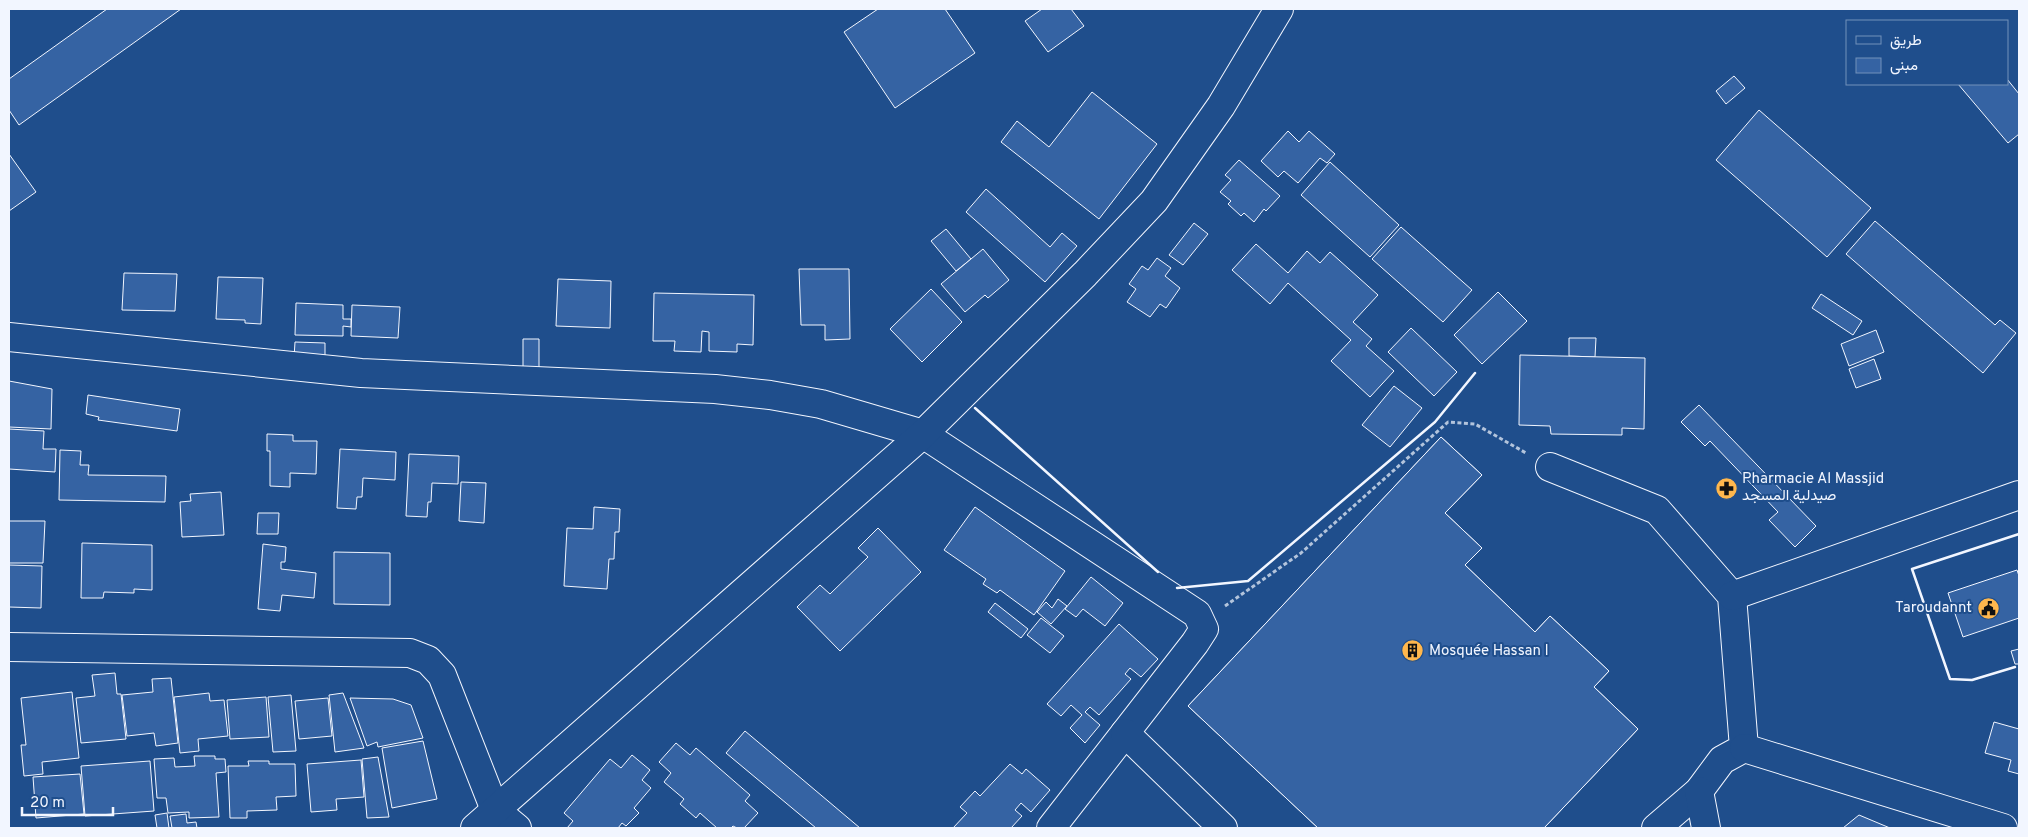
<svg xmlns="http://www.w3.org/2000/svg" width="2028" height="837" font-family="Overpass,Vazirmatn,sans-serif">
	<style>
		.building { fill: #3563a3; stroke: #f2f6ff }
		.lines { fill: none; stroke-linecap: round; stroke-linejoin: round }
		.minor-casing { stroke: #f2f6ff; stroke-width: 30 }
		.path { stroke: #b3c4dc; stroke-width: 3; stroke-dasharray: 4 2.5; stroke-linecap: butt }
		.minor { stroke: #1f4e8c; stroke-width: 28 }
		.wall { stroke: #f2f6ff; stroke-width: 2.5 }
		.labels { text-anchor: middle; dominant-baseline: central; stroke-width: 4; stroke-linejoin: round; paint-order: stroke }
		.poi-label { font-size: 15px; fill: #f2f6ff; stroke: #1f4e8c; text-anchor: start }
	</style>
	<rect width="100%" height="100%" fill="#1f4e8c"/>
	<g class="building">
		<path d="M107 9H181L19 125 9 110V79Z"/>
		<path d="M878 9H945L975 53 895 108 844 32Z"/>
		<path d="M1042 9H1071L1084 26 1048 52 1025 21Z"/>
		<path d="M1734 76 1745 88 1726 104 1716 91Z"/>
		<path d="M2007 79 2019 94V134L2008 143 1958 84H2007Z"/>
		<path d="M1092 92 1157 144 1099 219 1001 142 1017 121 1049 147Z"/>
		<path d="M1759 110 1871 208 1827 257 1716 160Z"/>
		<path d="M1288 131 1299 142 1309 131 1335 154 1327 163 1320 158 1298 183 1284 171 1278 177 1261 161Z"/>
		<path d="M9 154 36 192 9 211Z"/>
		<path d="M1239 160 1280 196 1266 211 1264 209 1254 222 1244 213 1241 216 1228 204 1231 201 1220 192 1231 180 1225 175Z"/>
		<path d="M1330 162 1399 225 1370 257 1301 195Z"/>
		<path d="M986 189 1050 247 1062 233 1077 246 1045 282 966 212Z"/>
		<path d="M1875 221 1995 325 2000 320 2016 333 1983 373 1846 254Z"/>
		<path d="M1194 223 1208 234 1183 265 1169 255Z"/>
		<path d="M1401 227 1472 290 1443 322 1372 259Z"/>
		<path d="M946 229 971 259 956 271 931 241Z"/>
		<path d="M1256 244 1288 273 1307 251 1320 263 1330 252 1378 295 1353 322 1372 339 1366 346 1394 371 1370 397 1331 361 1351 340 1288 283 1270 304 1232 270Z"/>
		<path d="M983 249 1009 280 988 298 985 295 965 312 941 284Z"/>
		<path d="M1157 258 1171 268 1165 276 1180 288 1166 308 1160 304 1150 317 1127 302 1136 289 1129 284 1142 266 1148 270Z"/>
		<path d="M799 269H849L850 339 825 340V325H801Z"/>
		<path d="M124 273 177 274 175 311 122 310Z"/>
		<path d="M218 277 263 278 261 324 245 323V320L216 319Z"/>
		<path d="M558 279 611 281 610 328 556 326Z"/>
		<path d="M931 289 962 322 922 362 890 329Z"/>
		<path d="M1498 292 1527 321 1482 364 1454 335Z"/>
		<path d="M654 293 754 295 753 345 737 344V352L709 351V332L702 331 701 352 674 351 675 341H653Z"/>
		<path d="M1821 294 1862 321 1853 335 1812 308Z"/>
		<path d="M296 303 343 305V319H351V327L343 326V336L295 335Z"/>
		<path d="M352 305 400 307 398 338 351 336Z"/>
		<path d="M1411 328 1457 372 1434 396 1388 352Z"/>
		<path d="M1876 330 1884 352 1849 366 1841 344Z"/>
		<path d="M1569 338H1596L1595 357 1569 356Z"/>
		<path d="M523 339H539V371L523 370Z"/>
		<path d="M295 342 325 343V359L294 358Z"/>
		<path d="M1520 355 1645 358 1644 429 1622 428V435L1551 434 1550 426 1519 425Z"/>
		<path d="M1874 359 1881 379 1856 388 1849 369Z"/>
		<path d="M9 381 52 389 51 429 9 427Z"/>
		<path d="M1394 386 1422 408 1390 447 1362 425Z"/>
		<path d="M88 395 180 409 177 431 98 420 99 417 86 414Z"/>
		<path d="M1699 405 1816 526 1795 547 1769 520 1778 512 1710 441 1705 446 1681 422Z"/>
		<path d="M9 429 44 431 43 449H56L55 472 9 469Z"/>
		<path d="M267 434 293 435V441H317L316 474 290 473V487L270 486V451H267Z"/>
		<path d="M1441 437 1482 475 1445 513 1482 548 1465 565 1535 632 1550 616 1609 671 1594 687 1638 729 1544 828H1519L1582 762 1531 713 1421 828H1318L1188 706Z"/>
		<path d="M1441 437 1482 475 1445 513 1482 548 1465 565 1535 632 1550 616 1609 671 1594 687 1638 729 1544 828H1318L1188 706Z"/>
		<path d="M340 449 396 452 395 480 363 478 362 497H357L356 509 337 508Z"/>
		<path d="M60 450 81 451 80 465H89L88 475 166 476 165 502 59 500Z"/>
		<path d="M409 454 459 456 458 484 432 483 431 502H428L427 517 406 516Z"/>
		<path d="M461 482 486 483 484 523 459 521Z"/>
		<path d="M221 492 224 535 182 537 180 502 191 501 190 494Z"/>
		<path d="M594 507 620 509 619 532H615L614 559H609L607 589 564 586 567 528 593 529Z"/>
		<path d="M975 507 1065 571 1034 615 1000 590 997 593 983 584 986 579 944 550Z"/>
		<path d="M258 513H279L278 534H257Z"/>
		<path d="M9 521H45L43 563H9Z"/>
		<path d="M878 528 921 572 840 651 797 607 820 585 830 594 868 557 858 548Z"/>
		<path d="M82 543 152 545V590L134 589V593L104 592 103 598H81Z"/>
		<path d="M263 544 286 547 285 562H281V569L316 573 314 598 282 595 280 611 258 609Z"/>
		<path d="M334 552 390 553V605L334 604Z"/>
		<path d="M9 565 42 566 41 608 9 607Z"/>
		<path d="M2017 570 2019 576V618L1963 637 1948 593Z"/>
		<path d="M1091 577 1123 603 1105 626 1083 609 1076 617 1065 609Z"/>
		<path d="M1058 599 1067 606 1051 624 1037 612 1046 602 1052 608Z"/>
		<path d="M995 603 1028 629 1021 638 988 612Z"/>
		<path d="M1041 618 1064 636 1050 653 1027 635Z"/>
		<path d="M1119 624 1158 659 1141 677 1130 668 1125 674 1131 679 1099 715 1090 707 1085 712 1100 725 1085 743 1070 728 1082 715 1071 705 1061 716 1047 704Z"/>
		<path d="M2019 649V664H2015L2011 651Z"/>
		<path d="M115 673 117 694H121L126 739 81 743 76 698 95 696 92 675Z"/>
		<path d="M171 678 178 743 156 746 154 733 127 736 122 695 153 692 152 679Z"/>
		<path d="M72 692 79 758 42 762 43 774 24 776 21 745H26L21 698Z"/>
		<path d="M209 693 210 701 224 700 228 736 198 739 199 751 180 753 174 697Z"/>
		<path d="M343 693 364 748 335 752 329 695Z"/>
		<path d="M291 695 296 751 273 752 268 697Z"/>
		<path d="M266 697 269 737 230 739 227 700Z"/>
		<path d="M328 698 332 736 299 739 295 701Z"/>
		<path d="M350 698 393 699 411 705 423 738 378 747 377 742 367 746Z"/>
		<path d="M1994 722 2019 729V774L2008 771 2011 760 1985 753Z"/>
		<path d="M745 731 860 828H816L726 753Z"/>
		<path d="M423 741 437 799 392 808 382 748Z"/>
		<path d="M676 743 690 755 696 748 750 795 745 801 758 813 744 828H737L733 826 731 828H717L700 813 696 818 680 804 684 799 664 782 671 773 659 762Z"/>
		<path d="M632 755 650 770 642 780 651 788 634 808 639 813 626 826 622 823 618 828H567L573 821 564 813 610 759 621 768Z"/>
		<path d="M194 756H215V759H225L226 772 216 773 219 817 189 818V812L168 813 166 798H157L154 759 174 758 175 767 195 766Z"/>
		<path d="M378 757 389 817 367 818 362 759Z"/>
		<path d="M361 760 364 797 336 799 337 810 311 812 307 764Z"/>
		<path d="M150 761 154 811 85 816 81 766Z"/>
		<path d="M248 761H269V764H295L296 796 276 797 277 810 247 811V818H230L228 766H249Z"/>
		<path d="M1010 764 1022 774 1026 769 1050 790 1031 812 1021 803 1015 810 1022 816 1011 828H953L967 813 960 807 975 791 980 796Z"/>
		<path d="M80 774 84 814 36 818 33 777Z"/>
		<path d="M167 813 169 828H157L155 815Z"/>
		<path d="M186 814 187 823 196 822 197 828H172L170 816Z"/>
		<path d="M1859 815 1890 828H1843Z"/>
	</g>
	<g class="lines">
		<defs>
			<g id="minor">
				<path d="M9 337 361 373 715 389 770 395 821 404 923 434 1197 614 1204 629 1195 643 1051 828"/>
				<path d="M1550 467 1657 510 1732 596 1744 748 1722 760 1699 791 1656 828"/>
				<path d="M1732 596 2019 495"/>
				<path d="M9 647 410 653 428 660 442 675 495 810 517 828"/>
				<path d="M1125 733 1223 828"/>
				<path d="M1744 748 2003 828"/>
				<path d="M1699 791 1706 828"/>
				<path d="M475 828 923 434 1085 274 1154 201 1221 106 1279 9"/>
			</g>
		</defs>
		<use href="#minor" class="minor-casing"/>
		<path class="path" d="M1225 606 1301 553 1448 422 1475 424 1526 453"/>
		<use href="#minor" class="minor"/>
		<g class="wall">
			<path d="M975 408 1158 572"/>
			<path d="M1177 588 1248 581 1435 422 1475 373"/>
			<path d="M2015 667 1972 680 1950 679 1912 569 2019 534"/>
		</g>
	</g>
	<defs>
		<symbol id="pharmacy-disc" viewBox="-11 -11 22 22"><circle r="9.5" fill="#ffb74d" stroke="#1f4e8c"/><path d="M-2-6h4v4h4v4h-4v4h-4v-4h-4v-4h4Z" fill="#111"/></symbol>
		<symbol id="civic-disc" viewBox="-11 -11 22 22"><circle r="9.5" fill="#ffb74d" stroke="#1f4e8c"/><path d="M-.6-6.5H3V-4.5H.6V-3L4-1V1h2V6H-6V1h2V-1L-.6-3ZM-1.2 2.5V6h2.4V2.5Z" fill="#111"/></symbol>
		<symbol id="building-disc" viewBox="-11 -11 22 22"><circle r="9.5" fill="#ffb74d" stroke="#1f4e8c"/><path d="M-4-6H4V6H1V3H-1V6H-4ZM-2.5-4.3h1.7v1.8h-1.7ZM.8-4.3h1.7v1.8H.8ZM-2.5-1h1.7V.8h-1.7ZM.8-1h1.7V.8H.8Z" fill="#111"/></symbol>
	</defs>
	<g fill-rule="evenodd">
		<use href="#pharmacy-disc" x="1714" y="476" width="25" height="25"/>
		<use href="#civic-disc" x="1976" y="596" width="25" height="25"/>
		<use href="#building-disc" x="1400" y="638" width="25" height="25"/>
	</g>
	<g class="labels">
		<g class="poi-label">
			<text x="1742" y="479">Pharmacie Al Massjid<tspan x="1742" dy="17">صيدلية المسجد</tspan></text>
			<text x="1972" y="608" text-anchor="end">Taroudannt</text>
			<text x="1429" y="651">Mosquée Hassan I</text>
		</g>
	</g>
	<rect width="2028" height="837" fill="none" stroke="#f2f6ff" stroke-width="20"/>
	<rect x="1846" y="20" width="162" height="65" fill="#1f4e8c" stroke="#7391ba"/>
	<rect x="1856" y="36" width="25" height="8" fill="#1f4e8c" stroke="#7391ba"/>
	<text x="1890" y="45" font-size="15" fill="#f2f6ff">طريق</text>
	<rect x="1856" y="58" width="25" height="15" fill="#3563a3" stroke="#7391ba"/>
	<text x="1890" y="70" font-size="15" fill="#f2f6ff">مبنى</text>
	<path d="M22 807v8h91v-8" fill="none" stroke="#f2f6ff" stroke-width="2.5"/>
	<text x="30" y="807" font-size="15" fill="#f2f6ff" stroke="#1f4e8c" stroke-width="4" paint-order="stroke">20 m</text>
</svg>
